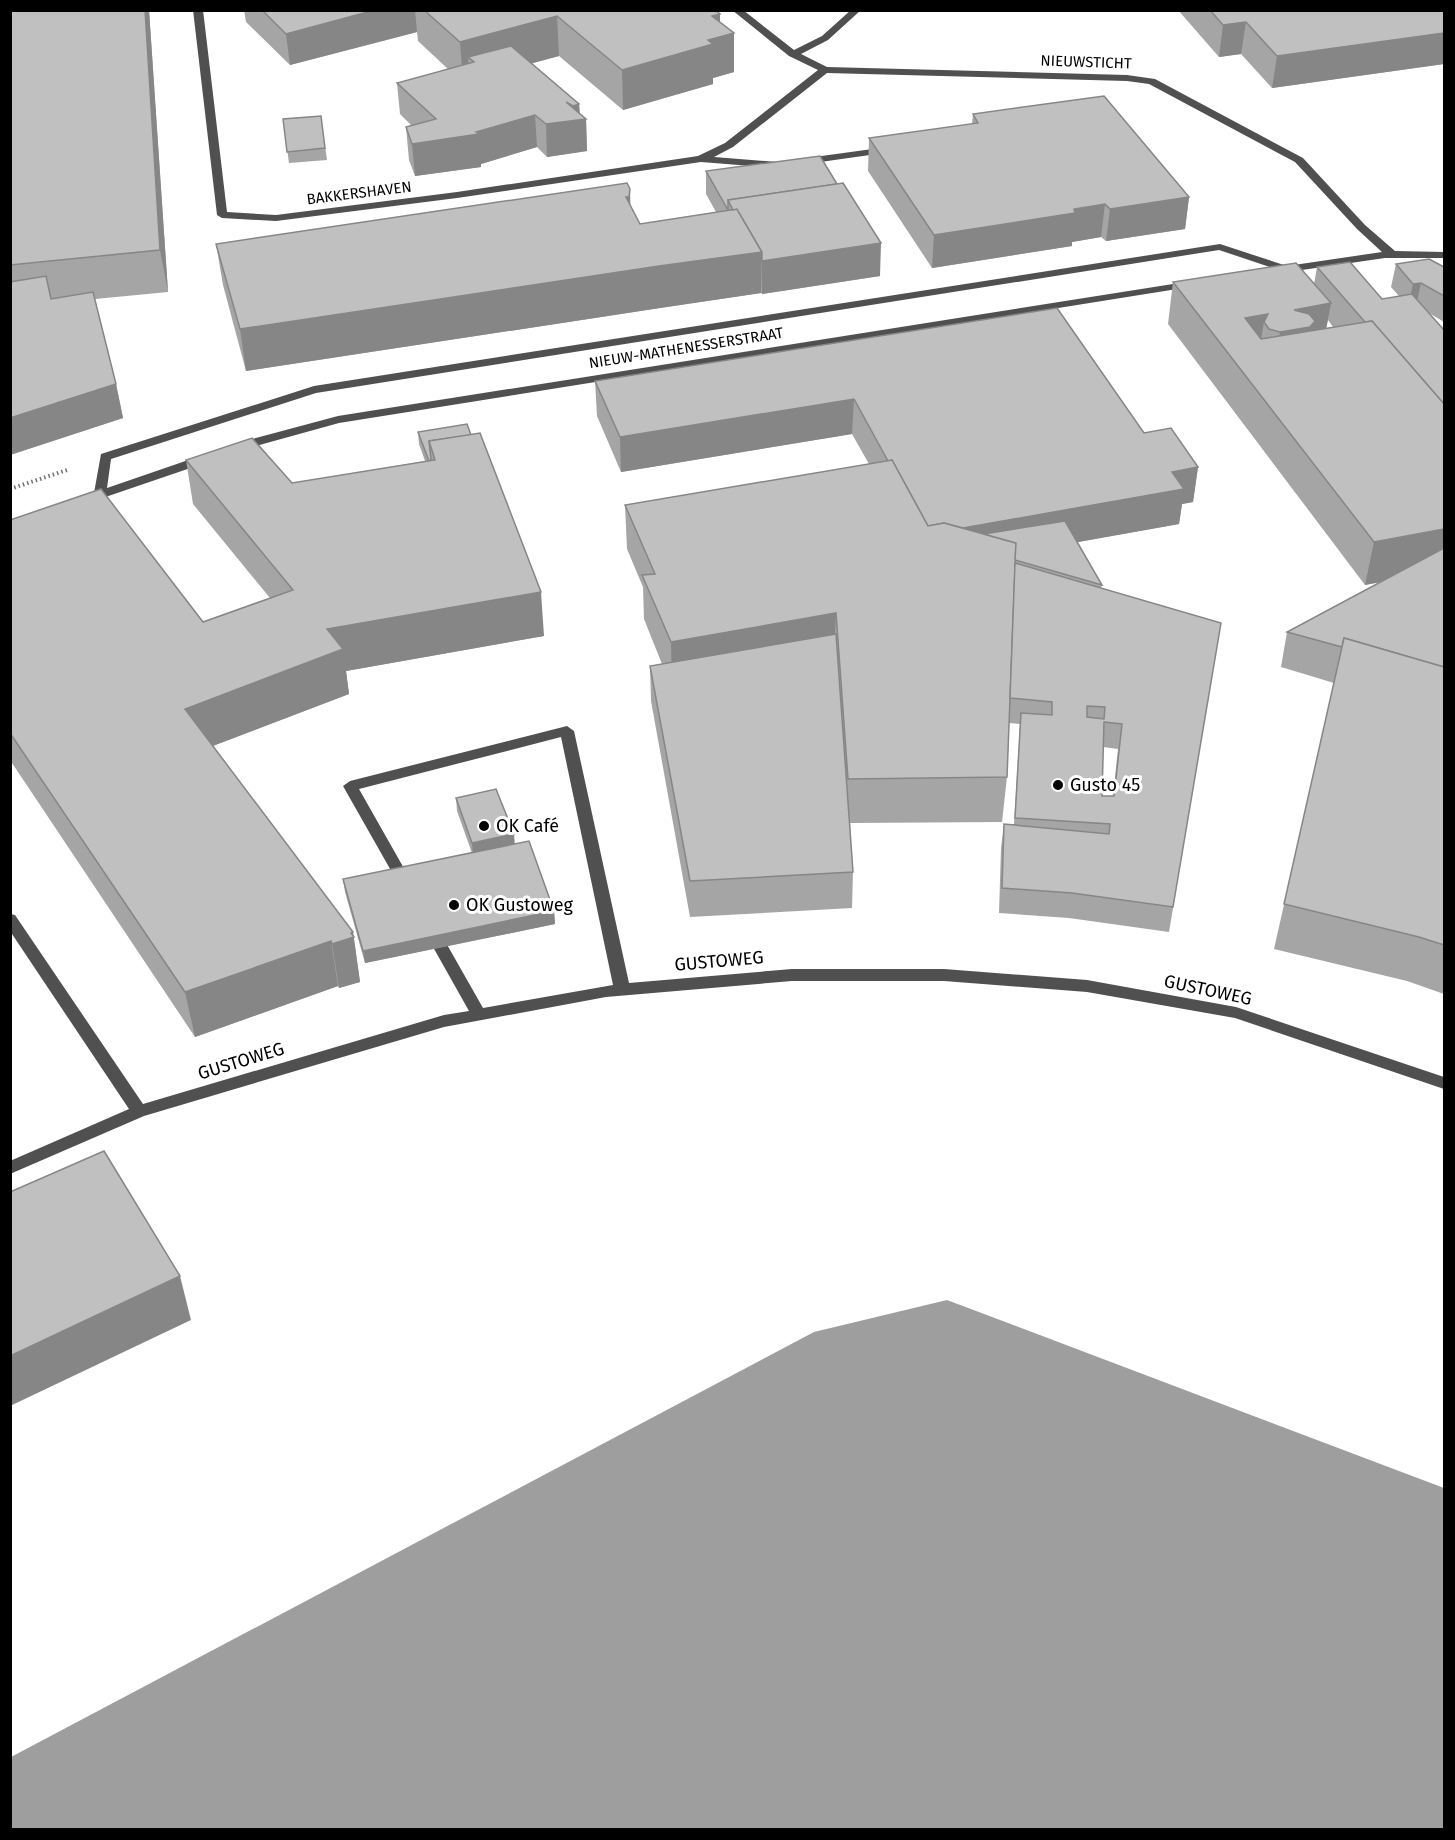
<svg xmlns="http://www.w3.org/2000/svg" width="1455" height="1840" font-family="'Fira Sans',sans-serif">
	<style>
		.water { fill: #9e9e9e }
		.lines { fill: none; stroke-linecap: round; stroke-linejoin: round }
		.path { stroke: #727272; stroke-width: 4; stroke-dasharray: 1.5 3; stroke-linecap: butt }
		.minor { fill: #505050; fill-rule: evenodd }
		.wall { fill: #a5a5a5; fill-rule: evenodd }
		.shaded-wall { fill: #868686 }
		.building { fill: #c0c0c0; stroke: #868686; stroke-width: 1.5; fill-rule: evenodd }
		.poi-dot { fill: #000; stroke: #fff; stroke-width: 2 }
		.labels { text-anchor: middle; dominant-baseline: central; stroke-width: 6; stroke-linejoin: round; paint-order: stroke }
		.far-street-label { font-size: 15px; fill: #000; stroke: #fff }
		.poi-label { font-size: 18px; fill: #000; stroke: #fff; text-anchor: start }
		.street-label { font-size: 18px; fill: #000; stroke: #fff }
	</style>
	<rect width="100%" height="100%" fill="#fff"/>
	<path class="water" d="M947 1300 1444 1488V1829H11V1757L814 1332Z"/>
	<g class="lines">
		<path class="path" d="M10 489 67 470"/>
		<g class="minor">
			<path d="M193 10H203L227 212 276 215 457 192 698 156 725 143 818 70 789 56 732 10H743L794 50 822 36 851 10H861L828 40 801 54 827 67 1127 75 1155 79 1303 158 1365 225 1395 251 1444 252V258H1385L1281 273 1276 269 1219 250 316 393 111 459 107 488 200 456H208L210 459 208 462 85 504 79 500 94 493 101 454 314 386 1220 244 1287 266 1382 252 1357 229 1295 162 1149 84 1127 81 827 73 733 147 714 157 778 162 887 147 891 148V152L778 168 701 162 457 198 276 221 222 218 217 215Z"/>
			<path d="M1192 281 1198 284 1196 286 339 423 238 451 232 447 234 444 338 416Z"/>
			<path d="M567 726 574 731 629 983 792 969H944L1087 980 1236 1007 1444 1077V1089L1235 1018 1087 992 944 981H792L606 997 444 1027 144 1116 10 1174V1161L129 1109 10 931V914L15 915 143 1104 444 1015 469 1011 424 931 427 927H437L483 1008 613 985 561 737 359 789 414 886 407 891 402 890 343 786 350 781Z"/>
		</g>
	</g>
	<g class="wall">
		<path d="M10 10H149L168 292 95 299 116 384 123 418 10 455Z"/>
		<path d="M244 10H715L720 22 734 72 713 78V84L623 110 559 56 532 63 579 104 580 114 586 119 587 151 547 157 537 147 481 164V167L415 176 409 160 406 127 412 126 400 114 397 83 448 69 418 41 417 32 290 65 246 22Z"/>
		<path d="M1178 10H1444V64L1272 88 1241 54 1219 57Z"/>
		<path d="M973 114 1189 197 1185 229 1106 241 1101 237 1072 242V246L932 268 868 171 869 138 972 124Z"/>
		<path d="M321 116 327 160 289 163 283 119Z"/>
		<path d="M706 171 880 276 762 294 761 293 660 308 246 371 223 285 216 244 630 189V205L640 224 716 212 706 194Z"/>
		<path d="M1396 264 1444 267V322L1429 313 1444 330V994L1407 981 1274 949 1334 683 1281 667 1287 632 1380 582 1365 585 1168 324 1173 282 1314 284 1317 267 1382 299 1399 296 1391 287ZM1328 320 1333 327 1326 328Z"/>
		<path d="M1057 308 1144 433 1198 467 1193 502 1182 504 1179 524 1077 542 1102 585 1101 588 1221 623 1169 932 1069 918 999 913 1001 848 1004 824H1014L1020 724 1009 723 1007 777 1002 822 850 823 853 872 852 908 690 917 651 701 650 666 662 664 644 619 643 587 627 549 625 505 869 464 852 434 621 472 597 416 595 381ZM1103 747 1118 749 1113 796H1102Z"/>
		<path d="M467 424 544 636 346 671 349 694 213 746 353 932 360 982 339 988 338 986 195 1037 10 760V520L203 622 270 598 193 504 186 460 292 483 425 461 419 444 418 432Z"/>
		<path d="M456 798 514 844 554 911 555 924 365 963 345 892 343 879 472 853 457 811Z"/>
	</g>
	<g class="shaded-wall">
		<path d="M145 10H149L168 292 160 250Z"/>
		<path d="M375 10H415L417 32 290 65 286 34Z"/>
		<path d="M720 14V37L734 33V72L713 78V84L623 110 622 70 712 16Z"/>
		<path d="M557 16 559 56 475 79 474 62 468 57 470 80 463 82 460 42Z"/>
		<path d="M1246 22 1241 54 1219 57 1223 25Z"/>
		<path d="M1444 33V64L1272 88 1277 56Z"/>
		<path d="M579 104 580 120 586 119 587 151 547 157 546 124 573 121V106Z"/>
		<path d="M535 115 537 147 481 164V167L415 176 412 144 476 132Z"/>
		<path d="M630 189 631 230 626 197Z"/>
		<path d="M1189 197 1185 229 1106 241 1110 209Z"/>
		<path d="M1105 204 1101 237 1072 242V246L932 268 934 235 1074 209Z"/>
		<path d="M881 243 880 276 762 294V261Z"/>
		<path d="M762 252 761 293 660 308 246 371 240 329 659 266Z"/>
		<path d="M1421 283 1416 306 1408 307 1413 284Z"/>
		<path d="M1331 303 1323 346 1272 374 1280 332 1294 310Z"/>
		<path d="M1268 314 1264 322 1258 357 1245 318Z"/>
		<path d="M116 384 123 418 10 455V418Z"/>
		<path d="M854 399 852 434 621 472 620 437Z"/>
		<path d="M1198 467 1193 502 1182 504 1179 524 1001 556 928 534 1172 472Z"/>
		<path d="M1444 529V570L1365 585 1374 542Z"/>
		<path d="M541 592 544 636 346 671 349 694 194 753 185 709 327 629Z"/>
		<path d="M836 613 834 657 672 686 671 642Z"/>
		<path d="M514 834 515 847 473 856 472 843Z"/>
		<path d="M554 911 555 924 365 963 363 951Z"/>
		<path d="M353 932 360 982 339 988 332 944Z"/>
		<path d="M331 941 338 986 195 1037 185 992Z"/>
		<path d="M180 1276 191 1320 10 1406V1356Z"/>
	</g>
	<g class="building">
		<path d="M10 10H145L160 250 10 265Z"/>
		<path d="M262 10H375L286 34Z"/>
		<path d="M424 10H715L720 14 712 16 734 33 708 40 713 44 622 70 557 16 460 42Z"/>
		<path d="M1210 10H1444V33L1277 56 1246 22 1223 25Z"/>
		<path d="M511 46 579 104 573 106 566 102 586 119 546 124 535 115 476 132 479 134 412 144 406 127 436 119 397 83 474 62 468 57Z"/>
		<path d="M1104 96 1189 197 1110 209 1105 204 1074 209 1075 213 934 235 869 138 978 123 973 114Z"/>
		<path d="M321 116 325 148 287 152 283 119Z"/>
		<path d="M820 156 837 184 728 200V210L706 171Z"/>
		<path d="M627 183 630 189 629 197H626L640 224 737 209 762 252 659 266 240 329 216 244Z"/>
		<path d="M843 183 881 243 762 261V252L737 209 733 210 728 200Z"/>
		<path d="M1429 259 1444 267V296L1421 283 1413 284 1396 264Z"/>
		<path d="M1350 262 1382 299 1412 294 1444 330V404L1372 321 1365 322 1317 267Z"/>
		<path d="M1296 263 1331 303 1294 310 1309 314 1315 321 1310 327 1280 332 1269 329 1264 322 1268 314 1245 318 1261 339 1372 321 1444 404V529L1374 542 1173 282Z"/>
		<path d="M46 276 51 299 93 292 116 384 10 418V282Z"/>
		<path d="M1057 308 1144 433 1171 428 1198 467 1172 472 1184 489 963 528 944 523 928 526 892 460 888 461 854 399 620 437 595 381Z"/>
		<path d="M467 424 471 435 429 441 431 460 429 461 418 432Z"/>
		<path d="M480 433 541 592 327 629 343 649 185 709 353 932 351 933 354 937 332 944 331 941 185 992 10 733V520L101 489 203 622 293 590 186 460 252 438 292 483 435 460 429 441Z"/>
		<path d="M892 460 928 526 944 523 1016 543 1007 777 848 779 836 613 671 642 642 575 655 574 625 505Z"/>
		<path d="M1065 521 1102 585 1015 560 1016 543 984 534Z"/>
		<path d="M1444 548V667L1344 638 1342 647 1287 632Z"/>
		<path d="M1015 563 1221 623 1173 907 1072 893 1002 888 1004 824 1109 834 1110 824 1015 818 1021 713 1052 715V702L1010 698ZM1087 706 1105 707 1104 719 1087 717ZM1104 722 1122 724 1114 796H1102Z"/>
		<path d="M836 634 853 872 690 881 650 666Z"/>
		<path d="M1344 638 1444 667V945L1419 937 1284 904Z"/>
		<path d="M496 789 514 834 472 843 456 798Z"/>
		<path d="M529 841 554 911 363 951 343 879Z"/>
		<path d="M104 1151 180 1276 10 1356V1192Z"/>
	</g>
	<g class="poi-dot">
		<circle cx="1058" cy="785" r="6"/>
		<circle cx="484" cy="826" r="6"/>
		<circle cx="454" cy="905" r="6"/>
	</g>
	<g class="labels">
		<g class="far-street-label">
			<text transform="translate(1086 62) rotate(2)">NIEUWSTICHT</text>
			<text transform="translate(359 193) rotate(-7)">BAKKERSHAVEN</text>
			<text transform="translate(686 348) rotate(-9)">NIEUW-MATHENESSERSTRAAT</text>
		</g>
		<g class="poi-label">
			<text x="1070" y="785">Gusto 45</text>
			<text x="496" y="826">OK Café</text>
			<text x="466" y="905">OK Gustoweg</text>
		</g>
		<g class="street-label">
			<text transform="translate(719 961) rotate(-5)">GUSTOWEG</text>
			<text transform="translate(1208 990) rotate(12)">GUSTOWEG</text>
			<text transform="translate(241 1061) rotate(-17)">GUSTOWEG</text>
		</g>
	</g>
	<rect width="1455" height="1840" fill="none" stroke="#000000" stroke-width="24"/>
</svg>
